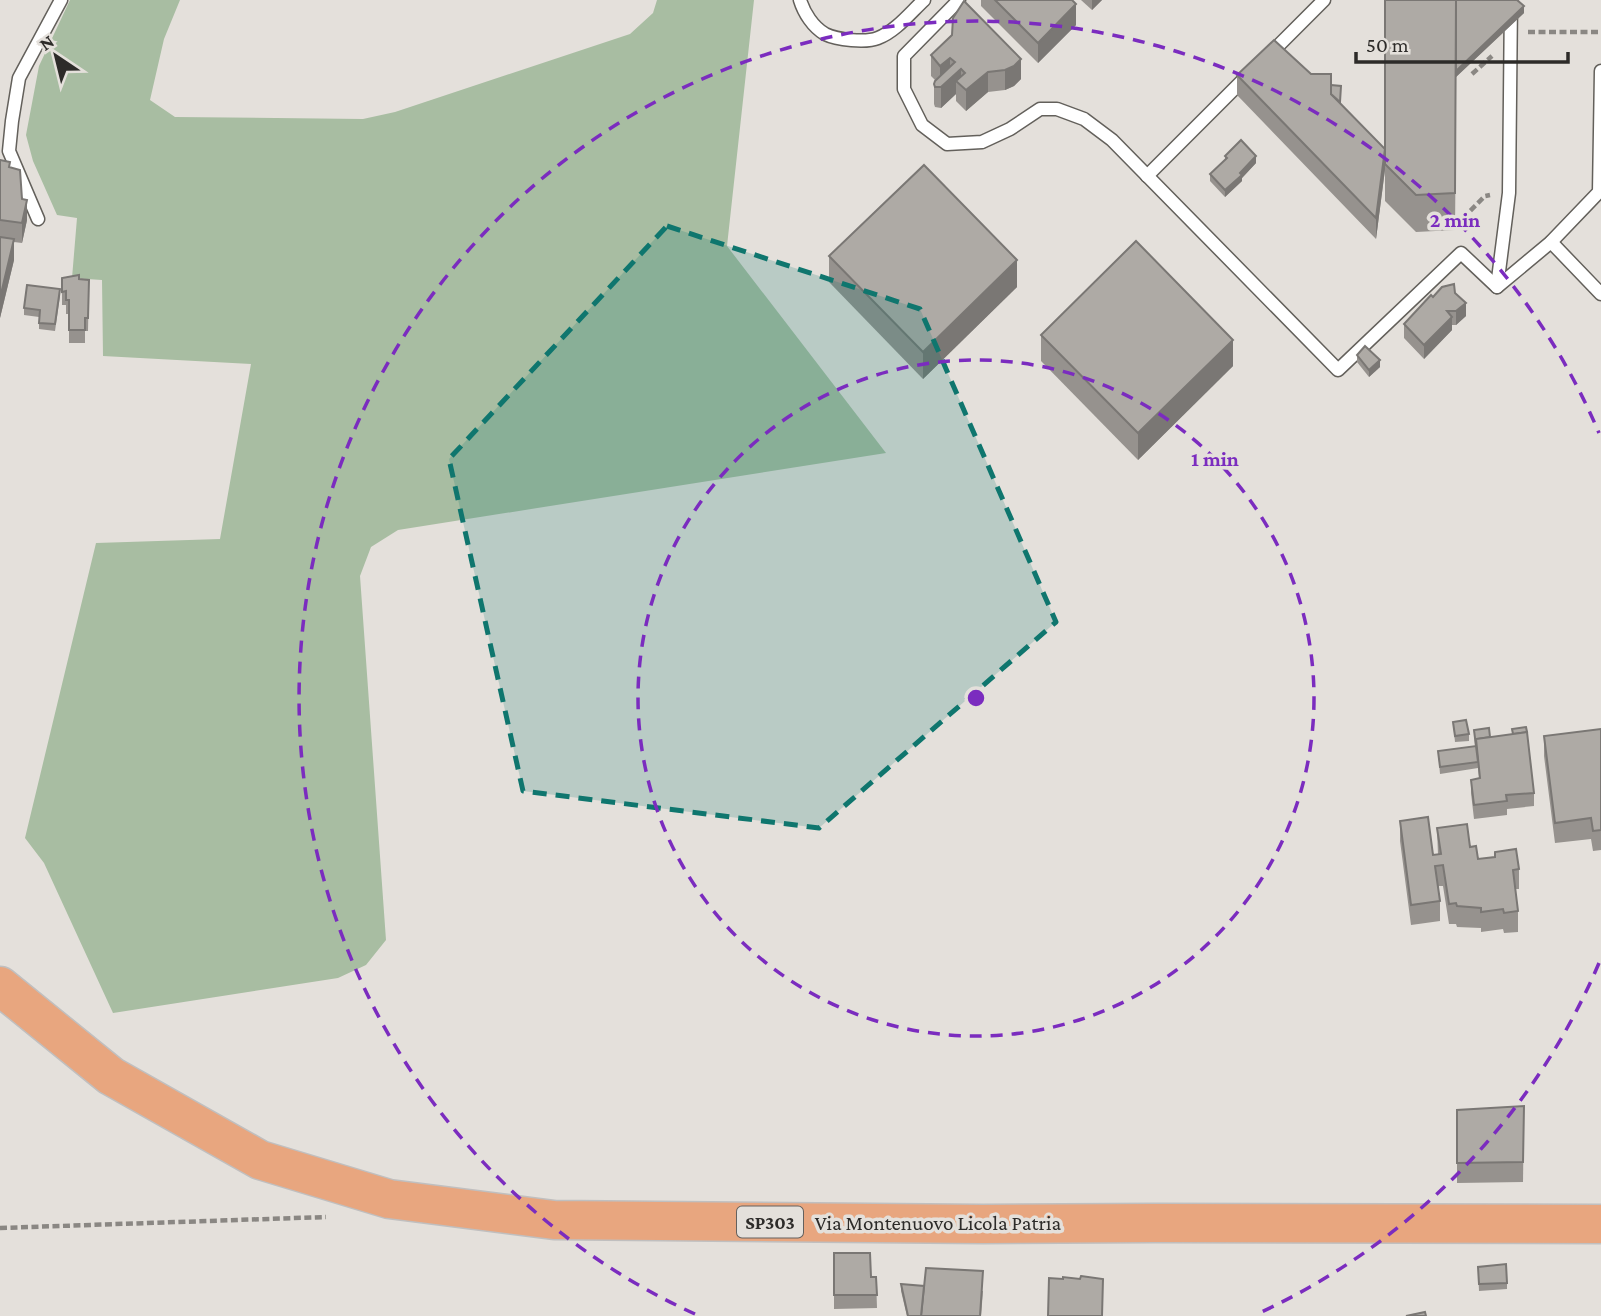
<svg xmlns="http://www.w3.org/2000/svg" width="1601" height="1316" font-family="'Crimson Pro',serif">
	<style>
		.green { fill: #a8bda2 }
		.lines { fill: none; stroke-linecap: round; stroke-linejoin: round }
		.lane-casing { stroke: #63605b; stroke-width: 15 }
		.primary-casing { stroke: #c0bfbf; stroke-width: 41 }
		.path { stroke: #8a8783; stroke-width: 4.5; stroke-dasharray: 7 3.5; stroke-linecap: butt }
		.lane { stroke: #fff; stroke-width: 12 }
		.primary { stroke: #e8a67f; stroke-width: 38 }
		.wall { fill: #96928e }
		.shaded-wall { fill: #7a7774 }
		.building { fill: #aeaaa5; stroke: #7a7774; stroke-width: 2 }
		.marked { fill: #0f766e; fill-opacity: 0.2; stroke: #0f766e; stroke-width: 5; stroke-dasharray: 14 9; stroke-linejoin: round }
		.ring { fill: none; stroke: #7b2cbf; stroke-width: 3.5; stroke-dasharray: 12 9 }
		.labels { text-anchor: middle; dominant-baseline: central; stroke-width: 7; stroke-linejoin: round; paint-order: stroke }
		.shield { fill: #e4e0db; stroke: #64615e; stroke-width: 2 }
		.shield-label { font-size: 19px; font-weight: bold; fill: #2d2b29 }
		.street-label { font-size: 21px; fill: #2d2b29; stroke: #e4e0db }
		.centre { fill: #7b2cbf; stroke: #e4e0db; stroke-width: 3.5 }
		.ring-label { font-size: 21px; text-anchor: middle; font-weight: bold; fill: #7b2cbf; stroke: #e4e0db; stroke-width: 7; stroke-linejoin: round; paint-order: stroke }
	</style>
	<rect width="100%" height="100%" fill="#e4e0db"/>
	<path class="green" d="M70 0H180L164 39 150 100 175 117 363 119 395 112 630 34 653 13 657 0H754L727 246 886 453 398 530 371 547 360 576 386 940 366 965 338 978 113 1013 44 863 25 838 96 543 220 539 251 364 103 356 102 280 72 278 77 218 57 215 33 161 26 135 39 66Z"/>
	<g class="lines">
		<defs>
			<g id="lane">
				<path d="M800 0C804 13 813 27 825 34 837 40 866 43 878 38 896 31 910 13 924 0"/>
				<path d="M959 0 904 56V89L922 125 947 144 982 142 1010 129 1040 109H1057L1084 119 1112 140 1338 370 1461 253 1497 287 1551 242 1599 192 1601 71"/>
				<path d="M1269 55 1324 0"/>
				<path d="M1147 176 1248 75"/>
				<path d="M38 219 9 151 12 121 19 78 61 0"/>
				<path d="M1551 242 1601 294"/>
				<path d="M1497 287 1509 193 1511 0"/>
			</g>
			<path id="primary" d="M0 986 111 1076 260 1160 389 1199 554 1220 983 1224 1155 1223 1601 1224"/>
		</defs>
		<use href="#lane" class="lane-casing"/>
		<use href="#primary" class="primary-casing"/>
		<g class="path">
			<path d="M1528 32H1601"/>
			<path d="M1472 74 1492 56"/>
			<path d="M1463 218 1485 196 1490 195"/>
			<path d="M0 1228 326 1217"/>
		</g>
		<use href="#lane" class="lane"/>
		<use href="#primary" class="primary"/>
	</g>
	<g class="wall">
		<path d="M981 0H1072L1076 25 1038 63 981 6Z"/>
		<path d="M1081 0H1102L1092 10Z"/>
		<path d="M1385 0 1524 13 1456 77 1455 230 1416 232 1385 201V170L1376 239 1237 95V75L1311 74 1331 85 1340 104 1385 149Z"/>
		<path d="M952 35 1021 79 1014 86 1005 90 988 92 966 111 956 101V94L941 108 935 107 934 104V84L935 80 931 76V55Z"/>
		<path d="M1225 156 1256 163 1242 178V181L1225 197 1210 181V174L1225 161Z"/>
		<path d="M0 160 10 168 22 199 27 220 22 243 14 242V260L0 318Z"/>
		<path d="M829 256 1017 287 923 379 829 282Z"/>
		<path d="M62 278 89 280 88 331H85V343H69V314H66V305H62Z"/>
		<path d="M1455 293 1466 316 1456 325H1452V330L1424 359 1404 338V324L1433 297Z"/>
		<path d="M60 296 55 331 39 329V317L24 315V308Z"/>
		<path d="M1041 335 1233 366 1138 460 1041 361Z"/>
		<path d="M1357 355 1380 367 1369 377 1357 362Z"/>
		<path d="M1453 722 1469 734V741L1455 742Z"/>
		<path d="M1512 729 1534 793V806L1507 809V815L1474 819 1471 793V780L1479 778 1478 768 1440 774 1438 751 1475 746 1474 730 1490 737 1512 734Z"/>
		<path d="M1601 729V850L1593 851 1591 839 1555 843 1544 756V736Z"/>
		<path d="M1400 821 1433 855H1438L1437 828 1470 847 1478 859 1495 857V852L1519 869V889H1515L1518 911V932L1504 933 1503 929 1481 932V928L1457 927 1456 924H1449L1443 886H1438L1440 901V921L1411 925 1400 841Z"/>
		<path d="M1524 1106 1523 1182 1457 1183V1110Z"/>
		<path d="M834 1253 871 1277H876L877 1308 834 1309Z"/>
		<path d="M1478 1267 1507 1283V1289L1479 1291Z"/>
		<path d="M901 1284 983 1291 981 1316H907L901 1291Z"/>
	</g>
	<g class="shaded-wall">
		<path d="M1092 0H1102L1092 10Z"/>
		<path d="M1456 0 1524 6V13L1456 77 1455 230Z"/>
		<path d="M1076 4V25L1038 63V43Z"/>
		<path d="M950 58V78L940 86V66Z"/>
		<path d="M1021 59V79L1014 86 1005 90V70Z"/>
		<path d="M961 69V85L956 81V94L941 108V87Z"/>
		<path d="M988 72V92L966 111V90Z"/>
		<path d="M1385 149V169L1376 239V218Z"/>
		<path d="M1256 156V163L1242 178V181L1225 197V190Z"/>
		<path d="M27 200V220L22 243V223Z"/>
		<path d="M14 239V260L0 318V298Z"/>
		<path d="M1017 260V287L923 379V352Z"/>
		<path d="M1466 303V316L1456 325V311Z"/>
		<path d="M1452 317V330L1424 359V345Z"/>
		<path d="M1233 340V366L1138 460V433Z"/>
		<path d="M1380 360V367L1369 377V370Z"/>
	</g>
	<g class="building">
		<path d="M995 0H1072L1076 4 1038 43Z"/>
		<path d="M1385 0H1456L1455 193 1416 195 1385 164Z"/>
		<path d="M1456 0H1517L1524 6 1456 71Z"/>
		<path d="M964 1 1021 59 1014 66 1005 70 988 72 966 90 956 81 965 73 961 69 941 87H935L934 84 935 81 955 62 950 58 940 66 931 55 952 35 953 18Z"/>
		<path d="M1274 40 1311 74H1331V94L1385 149 1376 218 1237 75Z"/>
		<path d="M1331 85 1341 86 1340 102 1331 94Z"/>
		<path d="M1241 140 1256 156 1240 173 1242 175 1225 190 1210 174 1227 158 1225 156Z"/>
		<path d="M0 160 10 162 9 167 20 170 22 199 27 200 22 223 0 220Z"/>
		<path d="M924 165 1017 260 923 352 829 256Z"/>
		<path d="M0 237 14 239 0 298Z"/>
		<path d="M1136 241 1233 340 1138 433 1041 335Z"/>
		<path d="M79 275V279L89 280 88 318H85V330H69V300H66V291L62 292V278Z"/>
		<path d="M1454 284 1455 293 1466 303 1456 311H1447L1452 317 1424 345 1404 324 1431 295 1433 297 1442 287Z"/>
		<path d="M27 285 60 289 55 324 39 323 40 310 24 308Z"/>
		<path d="M1365 346 1380 360 1369 370 1357 355Z"/>
		<path d="M1466 720 1469 734 1455 736 1453 722Z"/>
		<path d="M1526 727 1527 732 1513 734 1512 729Z"/>
		<path d="M1489 728 1490 737 1476 739V746L1474 730Z"/>
		<path d="M1601 729V830L1593 831 1591 818 1555 823 1544 736Z"/>
		<path d="M1527 732 1534 793 1506 795 1507 801 1474 805 1471 780 1480 778 1476 739Z"/>
		<path d="M1476 746 1478 762 1440 767 1438 751Z"/>
		<path d="M1428 817 1433 855 1441 854 1437 828 1467 824 1470 847 1476 846 1478 859 1495 857V852L1516 849 1519 869 1513 870 1518 911 1504 913 1503 909 1481 912V908L1457 906 1456 903 1449 904 1443 865 1435 866 1440 901 1411 905 1400 821Z"/>
		<path d="M1524 1106 1523 1162 1457 1163V1110Z"/>
		<path d="M834 1253H870L871 1277H876L877 1295H834Z"/>
		<path d="M1506 1264 1507 1283 1479 1284 1478 1267Z"/>
		<path d="M926 1268 983 1271 980 1316H921Z"/>
		<path d="M1081 1276 1103 1279 1102 1316H1048L1049 1278 1063 1279V1277L1080 1279Z"/>
		<path d="M901 1284 924 1286 921 1316H908Z"/>
		<path d="M1425 1312 1426 1316H1406Z"/>
	</g>
	<path class="marked" d="M667 226 920 309 1056 622 819 828 523 791 449 459Z"/>
	<g class="ring">
		<circle cx="976" cy="698" r="338"/>
		<path d="M1599 963A677 677 0 0 1 1257 1314M695 1314A677 677 0 1 1 1599 433"/>
	</g>
	<g class="labels">
		<rect class="shield" x="737" y="1206.5" width="66" height="31" rx="5"/>
		<g class="shield-label">
			<text x="770" y="1222">SP303</text>
		</g>
		<g class="street-label">
			<text x="938" y="1223">Via Montenuovo Licola Patria</text>
		</g>
	</g>
	<circle cx="976" cy="698" r="10" class="centre"/>
	<g class="ring-label">
		<text x="1455" y="227">2 min</text>
		<text x="1215" y="466">1 min</text>
	</g>
	<g transform="translate(56 56) rotate(325)" stroke="#e4e0db" stroke-width="5" paint-order="stroke">
	<path d="M0-5L12 26L0 18L-12 26Z" fill="#2d2b29"/>
	<text y="-10" font-size="19" font-weight="bold" text-anchor="middle" fill="#2d2b29">N</text>
	</g>
	<path d="M1356 52v10h212v-10" fill="none" stroke="#2d2b29" stroke-width="3.5"/>
	<text x="1366" y="52" font-size="21" fill="#2d2b29" stroke="#e4e0db" stroke-width="5" paint-order="stroke">50 m</text>
</svg>
